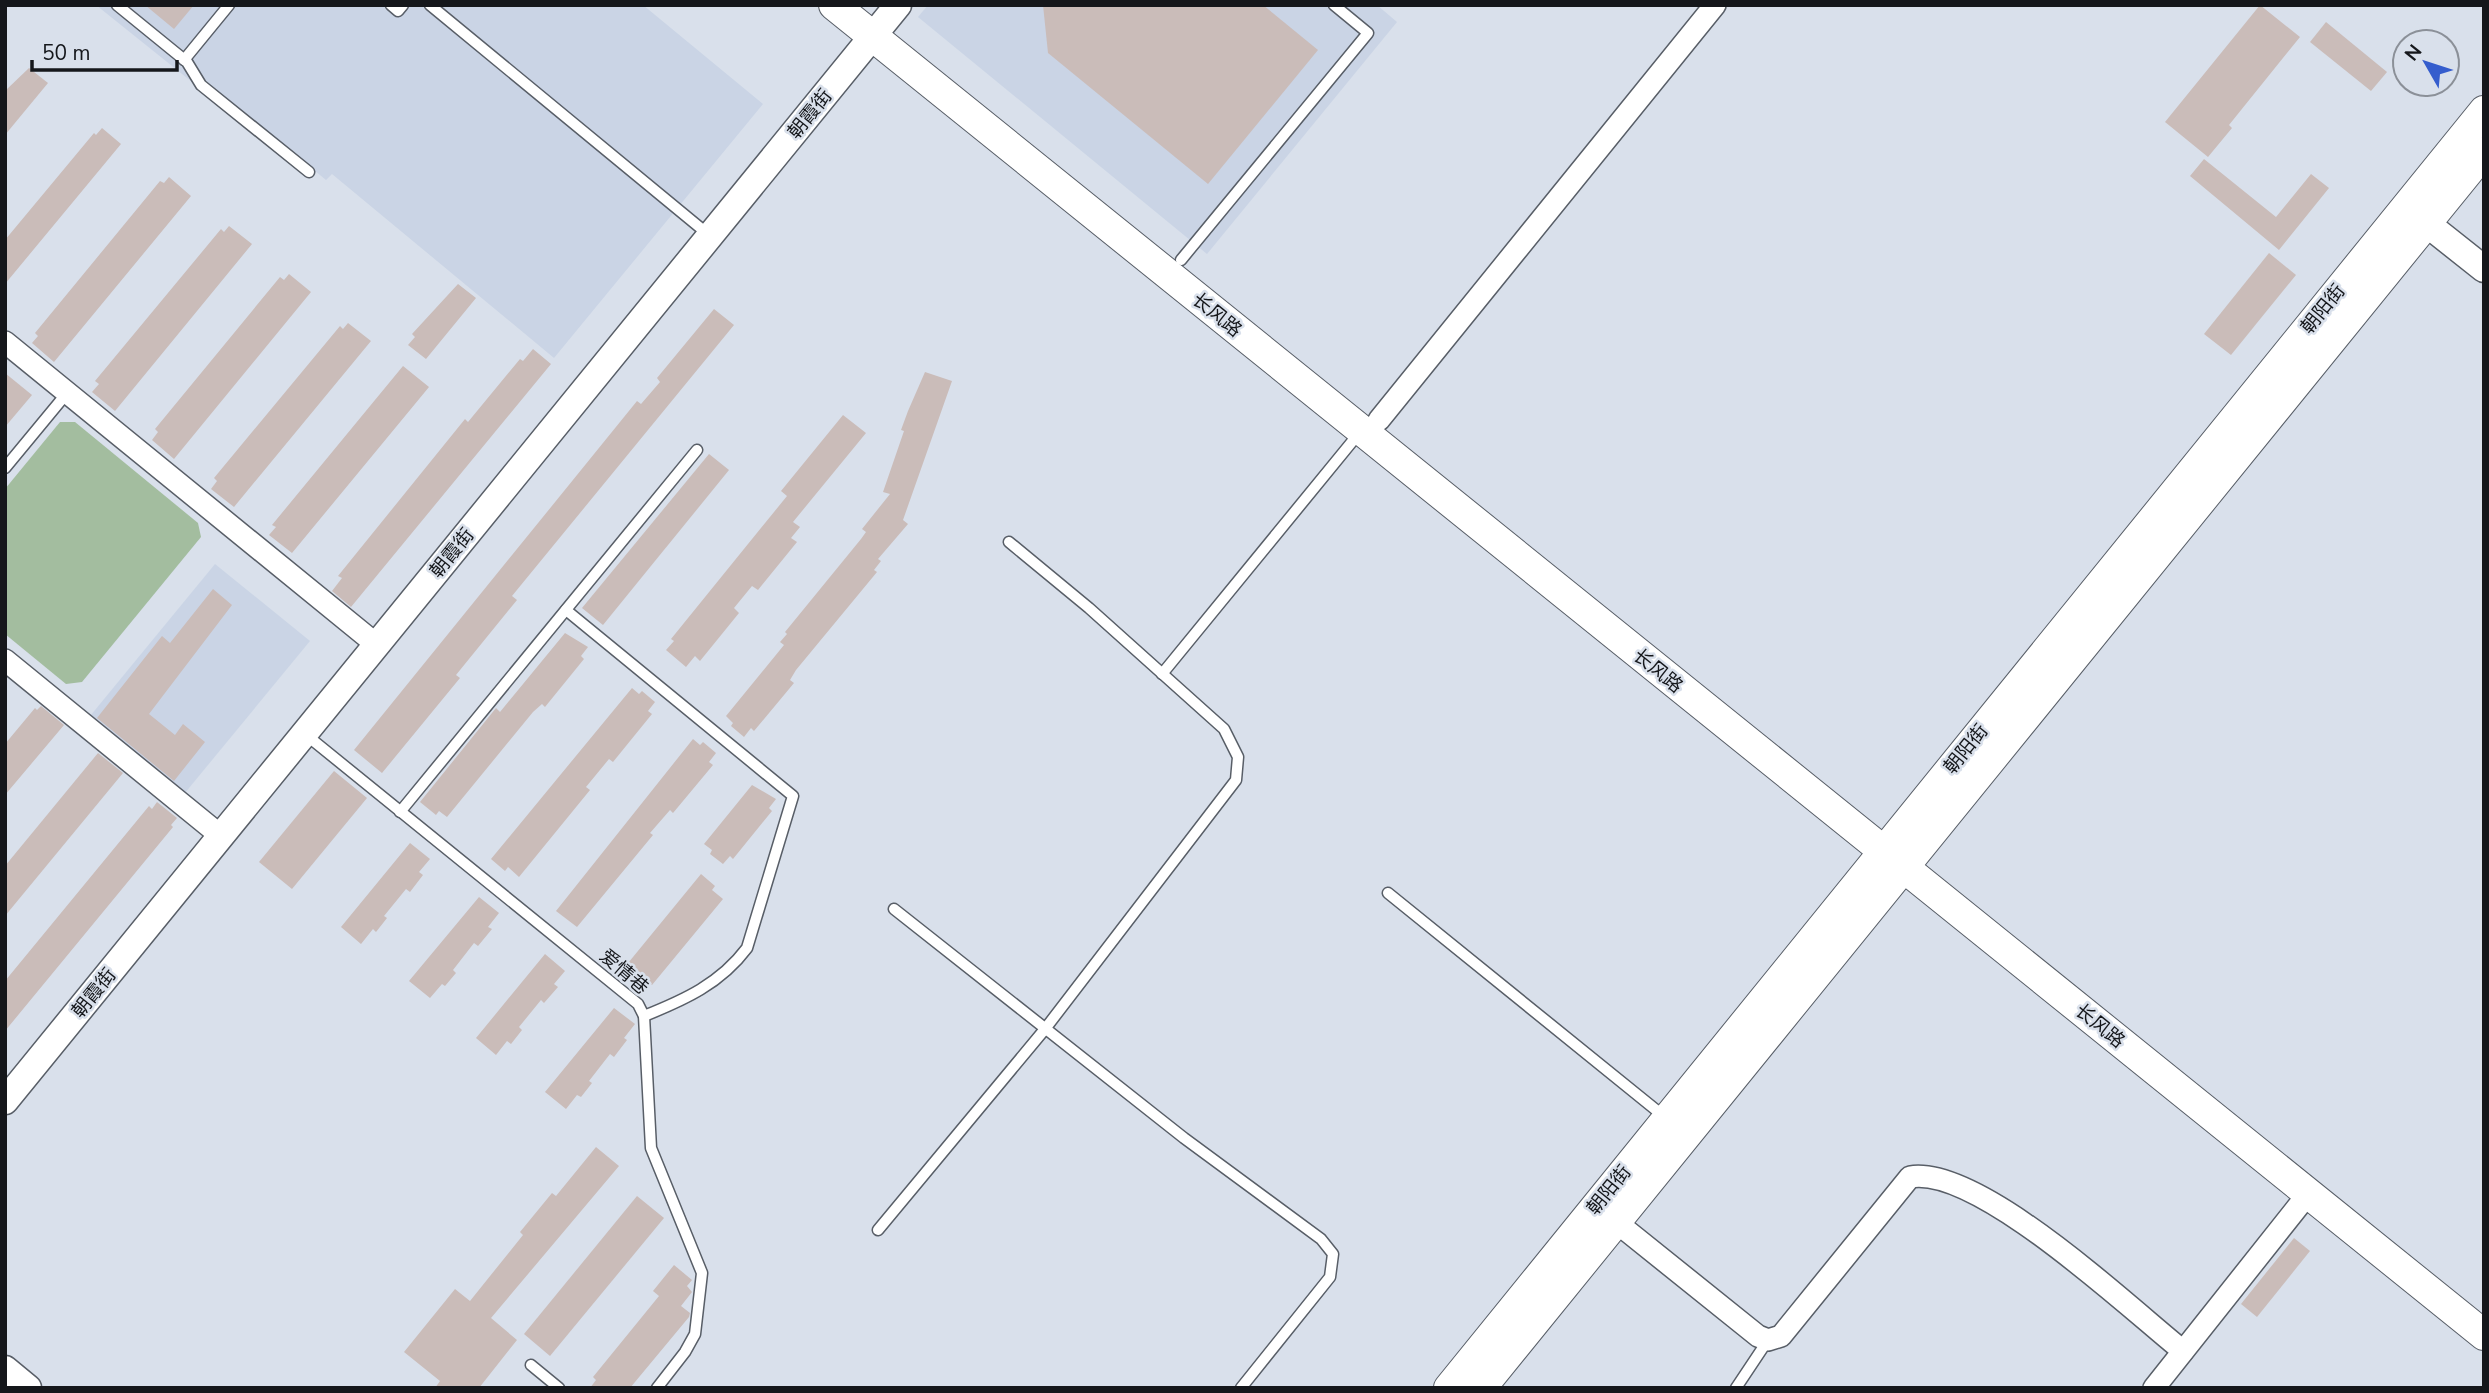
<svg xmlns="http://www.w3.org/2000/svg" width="2489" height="1393" font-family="'Nunito Sans','Noto Sans SC',sans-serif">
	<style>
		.built { fill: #cad4e5 }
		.green { fill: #a3bd9f }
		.building { fill: #cabcb9 }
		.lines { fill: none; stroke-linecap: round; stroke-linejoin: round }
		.service-casing { stroke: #585e67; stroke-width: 13 }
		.minor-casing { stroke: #585e67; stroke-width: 24 }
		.tertiary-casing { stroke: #585e67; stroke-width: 29 }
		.secondary-casing { stroke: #585e67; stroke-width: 32 }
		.service { stroke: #fff; stroke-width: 10 }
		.minor { stroke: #fff; stroke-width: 21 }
		.tertiary { stroke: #fff; stroke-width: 26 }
		.secondary { stroke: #fff; stroke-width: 30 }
		.labels { text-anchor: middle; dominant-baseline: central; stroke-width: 5; stroke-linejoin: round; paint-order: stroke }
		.street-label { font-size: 19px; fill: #15171b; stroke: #d9e0eb }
	</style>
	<rect width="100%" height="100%" fill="#d9e0eb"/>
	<g class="built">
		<path d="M96 5H643L763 104 554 358 332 174 326 180 199 75 192 82Z"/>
		<path d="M928 5H1377L1397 22 1207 254 918 17Z"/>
		<path d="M215 564 310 641 180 799 86 721Z"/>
	</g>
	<path class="green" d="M60 422H75L198 523 201 537 82 682 66 684 5 634V489Z"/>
	<g class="building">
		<path d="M145 5H194L174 29Z"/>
		<path d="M1043 5H1263L1318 50 1208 184 1048 53Z"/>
		<path d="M2260 5 2300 37 2229 125 2232 128 2208 157 2165 122Z"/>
		<path d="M2326 22 2387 72 2371 91 2310 42Z"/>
		<path d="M29 68 48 83 5 135V91Z"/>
		<path d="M102 128 121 144 5 284V240L94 133 96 135Z"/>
		<path d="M2204 159 2276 217 2311 174 2329 188 2279 250 2190 176Z"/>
		<path d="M169 177 191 196 54 362 32 343 38 336 35 333 160 181 164 183Z"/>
		<path d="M229 226 252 244 115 411 92 392 99 384 95 381 221 229 224 232Z"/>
		<path d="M2269 253 2296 275 2231 355 2204 334Z"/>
		<path d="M289 274 311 292 174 459 152 440 158 432 155 429 280 277 284 280Z"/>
		<path d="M458 284 476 298 426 359 408 345 415 337 412 334Z"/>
		<path d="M714 309 734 325 512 596 517 600 456 675 460 678 382 773 354 750 637 401 641 404 660 382 657 378Z"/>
		<path d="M348 323 371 341 234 507 211 489 217 481 214 478 340 326 343 329Z"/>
		<path d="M533 349 551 364 351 607 332 591 342 578 338 576 465 419 468 422 520 359 523 361Z"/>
		<path d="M403 366 429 387 292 553 269 535 276 527 272 525Z"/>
		<path d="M925 372 952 381 903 520 908 524 878 559 881 561 874 570 877 572 796 670 790 680 794 683 754 731 751 728 744 737 731 726 733 723 726 716 784 645 780 642 787 634 785 632 861 539 866 532 862 529 890 494 883 492 904 431 901 430 908 411Z"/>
		<path d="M5 373 32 395 5 427Z"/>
		<path d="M843 415 866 433 793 522 800 527 791 538 797 542 758 590 752 586 734 608 739 613 700 661 695 656 686 667 666 650 674 641 671 639 787 496 781 491Z"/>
		<path d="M709 454 729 470 603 625 582 608Z"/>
		<path d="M213 589 232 605 149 714 175 735 183 724 205 742 174 781 97 718 162 636 170 643Z"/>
		<path d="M565 633 588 647 581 656 584 659 545 707 542 704 533 712 447 817 439 811 436 815 420 802 496 708 500 712Z"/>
		<path d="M632 688 639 694 642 691 655 702 648 711 652 714 613 762 609 759 586 787 590 790 519 877 508 867 505 871 491 859Z"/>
		<path d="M41 706 64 725 5 795V744L35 708 37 710Z"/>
		<path d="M693 739 700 745 703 742 716 753 709 762 713 765 673 813 670 810 650 833 653 835 577 927 556 911Z"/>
		<path d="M98 753 123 773 5 916V866Z"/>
		<path d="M334 771 367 798 292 889 259 862Z"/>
		<path d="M752 785 776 799 769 808 772 811 733 859 730 856 723 864 710 854 712 850 704 844Z"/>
		<path d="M157 802 177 818 171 825 173 827 5 1031V981L149 806 152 809Z"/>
		<path d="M410 843 430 859 419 872 423 875 410 892 406 889 384 916 387 918 376 932 373 929 361 944 341 927Z"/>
		<path d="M701 874 715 886 712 890 723 899 652 985 641 977 639 980 624 968Z"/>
		<path d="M479 897 499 913 488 927 492 929 478 946 474 943 453 970 456 973 445 986 442 984 430 998 409 981Z"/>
		<path d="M545 954 565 971 554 984 558 987 544 1003 541 1000 519 1027 522 1030 511 1044 507 1041 496 1055 476 1038Z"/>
		<path d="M614 1008 635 1024 624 1038 627 1040 614 1057 610 1054 589 1081 592 1083 581 1097 577 1095 566 1109 545 1092Z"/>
		<path d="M596 1147 619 1166 491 1318 517 1340 479 1388H435L440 1381 404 1352 455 1289 470 1301 523 1235 520 1232 552 1193 556 1196Z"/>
		<path d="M637 1196 664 1218 550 1356 524 1334Z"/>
		<path d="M2294 1238 2310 1251 2257 1317 2241 1304Z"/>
		<path d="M674 1265 692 1280 687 1286 692 1292 681 1306 690 1313 689 1317 630 1388H590L596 1380 593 1377 659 1296 653 1291Z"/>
	</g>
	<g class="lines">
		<defs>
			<g id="service">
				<path d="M117 5 187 62 201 85 309 172"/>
				<path d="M391 5 398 11 403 5"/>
				<path d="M430 5 709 235"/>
				<path d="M184 60 229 5"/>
				<path d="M1181 260 1368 33 1334 5"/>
				<path d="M5 468 67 393"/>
				<path d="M566 610 793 796 747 948C720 984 684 1000 644 1016"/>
				<path d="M1162 674 1360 432"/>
				<path d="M305 734 638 1004 644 1016 651 1148 702 1273 695 1334 685 1352 657 1388"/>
				<path d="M400 812 697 450"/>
				<path d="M1388 893 1666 1118"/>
				<path d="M894 909 1184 1138 1321 1239 1333 1254 1330 1277 1241 1388"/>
				<path d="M878 1230 1045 1029 1236 780 1238 757 1224 729 1089 608 1009 542"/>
				<path d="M531 1365 559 1388"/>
				<path d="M1736 1388 1768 1340"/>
			</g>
			<g id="minor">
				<path d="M5 342 377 645"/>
				<path d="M1379 420 1715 5"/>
				<path d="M5 660 221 836"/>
				<path d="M1616 1222 1758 1336 1768 1340 1781 1336 1910 1177C1978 1165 2128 1307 2183 1351"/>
				<path d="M2154 1388 2308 1194"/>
			</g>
			<g id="tertiary">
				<path d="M2426 223 2484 269"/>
				<path d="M5 1101 898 5"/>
				<path d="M5 1369 28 1388"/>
			</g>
			<g id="secondary">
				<path d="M834 5 2484 1335"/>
				<path d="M1449 1388 2484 111"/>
				<path d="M1481 1388 2484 152"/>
			</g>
		</defs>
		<use href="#service" class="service-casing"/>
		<use href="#minor" class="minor-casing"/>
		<use href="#tertiary" class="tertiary-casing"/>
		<use href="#secondary" class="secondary-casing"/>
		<use href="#service" class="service"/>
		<use href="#minor" class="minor"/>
		<use href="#tertiary" class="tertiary"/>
		<use href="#secondary" class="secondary"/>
	</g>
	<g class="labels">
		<g class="street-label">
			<text transform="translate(810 114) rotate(-51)">朝霞街</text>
			<text transform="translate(2323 309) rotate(-51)">朝阳街</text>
			<text transform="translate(1217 315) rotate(39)">长风路</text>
			<text transform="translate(452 553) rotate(-51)">朝霞街</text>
			<text transform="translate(1658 671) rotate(39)">长风路</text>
			<text transform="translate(1966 749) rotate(-51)">朝阳街</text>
			<text transform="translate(624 972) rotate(41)">爱情巷</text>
			<text transform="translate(94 993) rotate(-51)">朝霞街</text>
			<text transform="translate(2100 1026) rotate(39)">长风路</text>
			<text transform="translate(1609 1190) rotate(-51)">朝阳街</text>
		</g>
	</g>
	<rect width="2489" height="1393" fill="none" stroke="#15171b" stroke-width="14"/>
	<g transform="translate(2426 63) rotate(309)"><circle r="33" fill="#d9e0eb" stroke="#8b9098" stroke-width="2"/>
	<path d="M0-5L12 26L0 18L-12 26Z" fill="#355dcd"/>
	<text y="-10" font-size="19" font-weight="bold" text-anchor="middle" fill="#15171b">N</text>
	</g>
	<path d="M32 60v10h145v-10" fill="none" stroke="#15171b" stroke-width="3.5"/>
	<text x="42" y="60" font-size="21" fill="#15171b" stroke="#d9e0eb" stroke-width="5" paint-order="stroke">50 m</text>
</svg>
